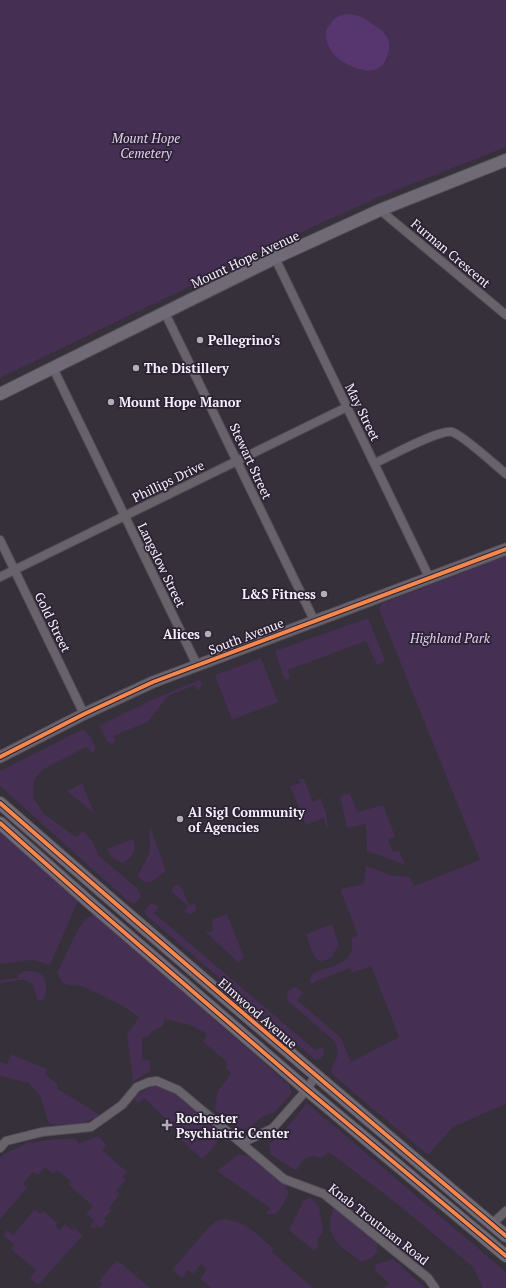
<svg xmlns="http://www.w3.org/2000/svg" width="506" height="1288" font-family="'PT Serif',serif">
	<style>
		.green { fill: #452f53 }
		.water { fill: #57356e }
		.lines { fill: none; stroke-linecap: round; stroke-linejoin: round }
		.street-casing { stroke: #504c55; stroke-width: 10 }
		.secondary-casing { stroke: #504c55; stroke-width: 13 }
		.primary-casing { stroke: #504c55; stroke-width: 14 }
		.street { stroke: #68626b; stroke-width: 8 }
		.secondary { stroke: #68626d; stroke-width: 11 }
		.primary { stroke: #706976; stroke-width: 12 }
		.cycleway-casing { stroke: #2b2233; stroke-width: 6 }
		.cycleway { stroke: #f5874c; stroke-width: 4 }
		.poi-dot { fill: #b2adb7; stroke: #2b2233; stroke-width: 1.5 }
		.labels { text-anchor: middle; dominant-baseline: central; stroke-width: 3.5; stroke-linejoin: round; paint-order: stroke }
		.park-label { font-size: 13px; font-style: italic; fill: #e4cff4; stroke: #2b2233 }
		.street-label { font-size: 13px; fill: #f6f0fb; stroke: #2b2233 }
		.poi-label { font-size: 13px; font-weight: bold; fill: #f6f0fb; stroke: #2b2233; text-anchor: start }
	</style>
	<rect width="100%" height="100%" fill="#353039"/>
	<g class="green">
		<path d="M0 0H506V147L379 197 319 224 0 378Z"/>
		<path d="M506 556V1104L453 1127 428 1155 333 1075 331 1070C336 1057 342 1054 333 1040L289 1002C285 995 286 990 295 987L299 989 303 993 297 1000 341 1038 351 1062 399 1037 371 966 352 973 350 968 314 982 312 985 310 982V977L314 973C331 966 358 963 351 938L358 935 340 889 364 884 366 866 391 875 410 877 414 886 480 860 379 609 381 604Z"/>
		<path d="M368 618 385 660 382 663 377 665 366 641 288 670 290 677 287 680 284 678 275 651Z"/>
		<path d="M261 658 278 702 232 720 215 675Z"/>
		<path d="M200 680 202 685 198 691 195 685 168 696 148 722 113 736 116 742 111 744 107 741 99 726C132 709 165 693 200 680Z"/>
		<path d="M83 729 90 736 96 748 93 753 86 747 44 769 34 779 33 797 43 813 76 837 83 831 93 842 99 856 138 889 140 893V898L134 904 128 901 0 786V771Z"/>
		<path d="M299 779H304L313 802 321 798 326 814 329 833 323 818 306 825 290 786 300 783Z"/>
		<path d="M82 783 94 813 67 791Z"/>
		<path d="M350 793 357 812 383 805 395 836 388 840 393 852 399 850 405 865C392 860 380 854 367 852L366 824 347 828 340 796Z"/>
		<path d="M150 826 166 871 150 883 142 881 138 875 148 856 150 845 149 836Z"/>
		<path d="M0 831 78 901 50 965 32 960 0 964Z"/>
		<path d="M133 839C137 850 133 858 123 863 115 860 110 857 107 849Z"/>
		<path d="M175 885H179L181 886 189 905 194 904 196 905V910L193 913 189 914 184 912 188 906 172 892V888Z"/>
		<path d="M150 904C153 904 156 904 159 907L154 913 315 1050 323 1047 324 1053 320 1060 314 1059 148 917 144 911Z"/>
		<path d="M94 914 289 1085 291 1091V1094L274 1113C265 1114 261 1117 255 1124 244 1139 225 1117 215 1110L217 1092 231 1073 226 1069 227 1065 226 1061 203 1042 207 1034 190 1025 164 1019 163 1026 153 1031 147 1037 142 1038V1059L150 1061V1071L133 1082 127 1034 139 1017 121 1005 85 987 64 984 60 979 57 973 78 929 86 919Z"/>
		<path d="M227 914 244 957 240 962H238L205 932H210L213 929 212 921 213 919Z"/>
		<path d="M332 924 338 942 339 947 334 952 333 956C330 958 325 961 321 961 314 962 308 940 306 934Z"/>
		<path d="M24 971C28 971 34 971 38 972 47 977 48 990 44 999L40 1001 37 999C33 972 20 981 0 983V980L18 978V975Z"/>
		<path d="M12 1054C24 1060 36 1065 48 1069L45 1074 57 1084 58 1089 100 1115C90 1124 62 1126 49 1124L40 1096 29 1083 0 1076V1062L7 1064Z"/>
		<path d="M152 1086 163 1087 171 1091 213 1124C225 1140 213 1148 202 1159L183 1142 171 1124 144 1098 139 1103 135 1101V1098C139 1092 146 1089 152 1086Z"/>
		<path d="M307 1103 506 1272V1288H483L473 1267 400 1206 329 1152 321 1158 312 1156 303 1160 296 1171 271 1155 269 1144 280 1136Z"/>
		<path d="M98 1136 107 1145 102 1150 127 1172 123 1177 126 1180 116 1191 120 1194 109 1208 112 1210 104 1219 106 1221 101 1228 97 1225 94 1229 90 1226 94 1221 86 1214 93 1206 68 1184 70 1181 57 1170 53 1174 45 1167 38 1175 33 1172 23 1184 27 1188 0 1219V1158L4 1154 27 1143 49 1140 75 1138 79 1144Z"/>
		<path d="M239 1154 250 1157 286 1186 289 1193 284 1203 276 1214H266L270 1208 217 1171Z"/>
		<path d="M332 1186 340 1189 370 1216 366 1219 346 1201 329 1191Z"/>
		<path d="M310 1197 319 1206 323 1232 317 1240 318 1246 314 1251 289 1230 304 1200Z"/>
		<path d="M334 1207 377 1243V1252L372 1258 362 1262C340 1247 322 1236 334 1207Z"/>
		<path d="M35 1209 40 1214 43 1211 58 1223 55 1226 60 1230 65 1224 72 1230 74 1228 83 1235 38 1285 30 1278 36 1270 11 1249 14 1245 3 1235 7 1230 13 1235Z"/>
		<path d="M223 1219C247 1222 255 1233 273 1248L271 1251 313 1288H211L200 1279 207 1270 201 1264 193 1274 188 1270 182 1278 172 1270 207 1229 215 1222Z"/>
		<path d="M384 1227 427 1263 420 1266 380 1232Z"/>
		<path d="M393 1259 425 1288H384L389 1283 376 1271 375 1265Z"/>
		<path d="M117 1260 150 1288H99L103 1284 99 1281Z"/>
	</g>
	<path class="water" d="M345 14C360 14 366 19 378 28 381 30 385 33 387 37 393 48 386 67 374 70 369 72 363 70 359 69 345 65 331 56 327 42 326 38 326 33 326 30L335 18Z"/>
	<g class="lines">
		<defs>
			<g id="street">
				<path d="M380 210 506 315"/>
				<path d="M275 258 429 577"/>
				<path d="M165 313 314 620"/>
				<path d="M53 368 197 665"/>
				<path d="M375 463C389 457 439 429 452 432 463 435 495 465 506 474"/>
				<path d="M0 540 84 714"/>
				<path d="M0 577 347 407"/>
				<path d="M242 1143 273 1128 303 1094 316 1076"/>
				<path d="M0 1148 6 1141 42 1132 91 1127 122 1105 137 1087 149 1082 157 1081 178 1090 284 1179 324 1194 428 1278 435 1288"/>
				<path d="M492 1224 506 1211"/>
			</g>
			<path id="secondary" d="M0 757 84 714 153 682 506 549"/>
			<g id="primary">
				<path d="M0 394 275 258 380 210 506 160"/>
				<path d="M0 803C167 949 336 1093 506 1236"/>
				<path d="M0 823 89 902 306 1089 506 1256"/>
			</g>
		</defs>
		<use href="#street" class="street-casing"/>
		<use href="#secondary" class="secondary-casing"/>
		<use href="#primary" class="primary-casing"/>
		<use href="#street" class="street"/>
		<use href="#secondary" class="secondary"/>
		<use href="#primary" class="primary"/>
		<defs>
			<g id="cycleway">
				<path d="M0 757 84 714 153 682 506 549"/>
				<path d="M0 803C167 949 336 1093 506 1236"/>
				<path d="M0 823 89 902 306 1089 506 1256"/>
			</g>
		</defs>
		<use href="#cycleway" class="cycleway-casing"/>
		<use href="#cycleway" class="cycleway"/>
	</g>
	<g class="poi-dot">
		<circle cx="200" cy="340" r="4"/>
		<circle cx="136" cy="368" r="4"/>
		<circle cx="111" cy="402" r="4"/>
		<circle cx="324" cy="594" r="4"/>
		<circle cx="208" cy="634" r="4"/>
		<circle cx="180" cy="819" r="4"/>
		<path d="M165 1119h4v4h4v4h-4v4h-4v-4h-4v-4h4z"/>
	</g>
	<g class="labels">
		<g class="park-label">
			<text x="146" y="138">Mount Hope<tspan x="146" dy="15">Cemetery</tspan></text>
			<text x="450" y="638">Highland Park</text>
		</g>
		<g class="street-label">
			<text transform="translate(451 253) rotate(40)">Furman Crescent</text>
			<text transform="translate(245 259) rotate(-25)">Mount Hope Avenue</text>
			<text transform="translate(363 412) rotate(64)">May Street</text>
			<text transform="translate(251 461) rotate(65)">Stewart Street</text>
			<text transform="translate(168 481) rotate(-26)">Phillips Drive</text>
			<text transform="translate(162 565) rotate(64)">Langslow Street</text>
			<text transform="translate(53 622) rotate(64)">Gold Street</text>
			<text transform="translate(246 636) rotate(-21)">South Avenue</text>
			<text transform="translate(258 1013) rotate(41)">Elmwood Avenue</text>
			<text transform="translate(379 1224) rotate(38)">Knab Troutman Road</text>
		</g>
		<g class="poi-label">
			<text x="208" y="340">Pellegrino's</text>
			<text x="144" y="368">The Distillery</text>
			<text x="119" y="402">Mount Hope Manor</text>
			<text x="316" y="594" text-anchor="end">L&amp;S Fitness</text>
			<text x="200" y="634" text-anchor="end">Alices</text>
			<text x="188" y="812">Al Sigl Community<tspan x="188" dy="15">of Agencies</tspan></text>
			<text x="176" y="1118">Rochester<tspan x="176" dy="15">Psychiatric Center</tspan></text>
		</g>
	</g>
</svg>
